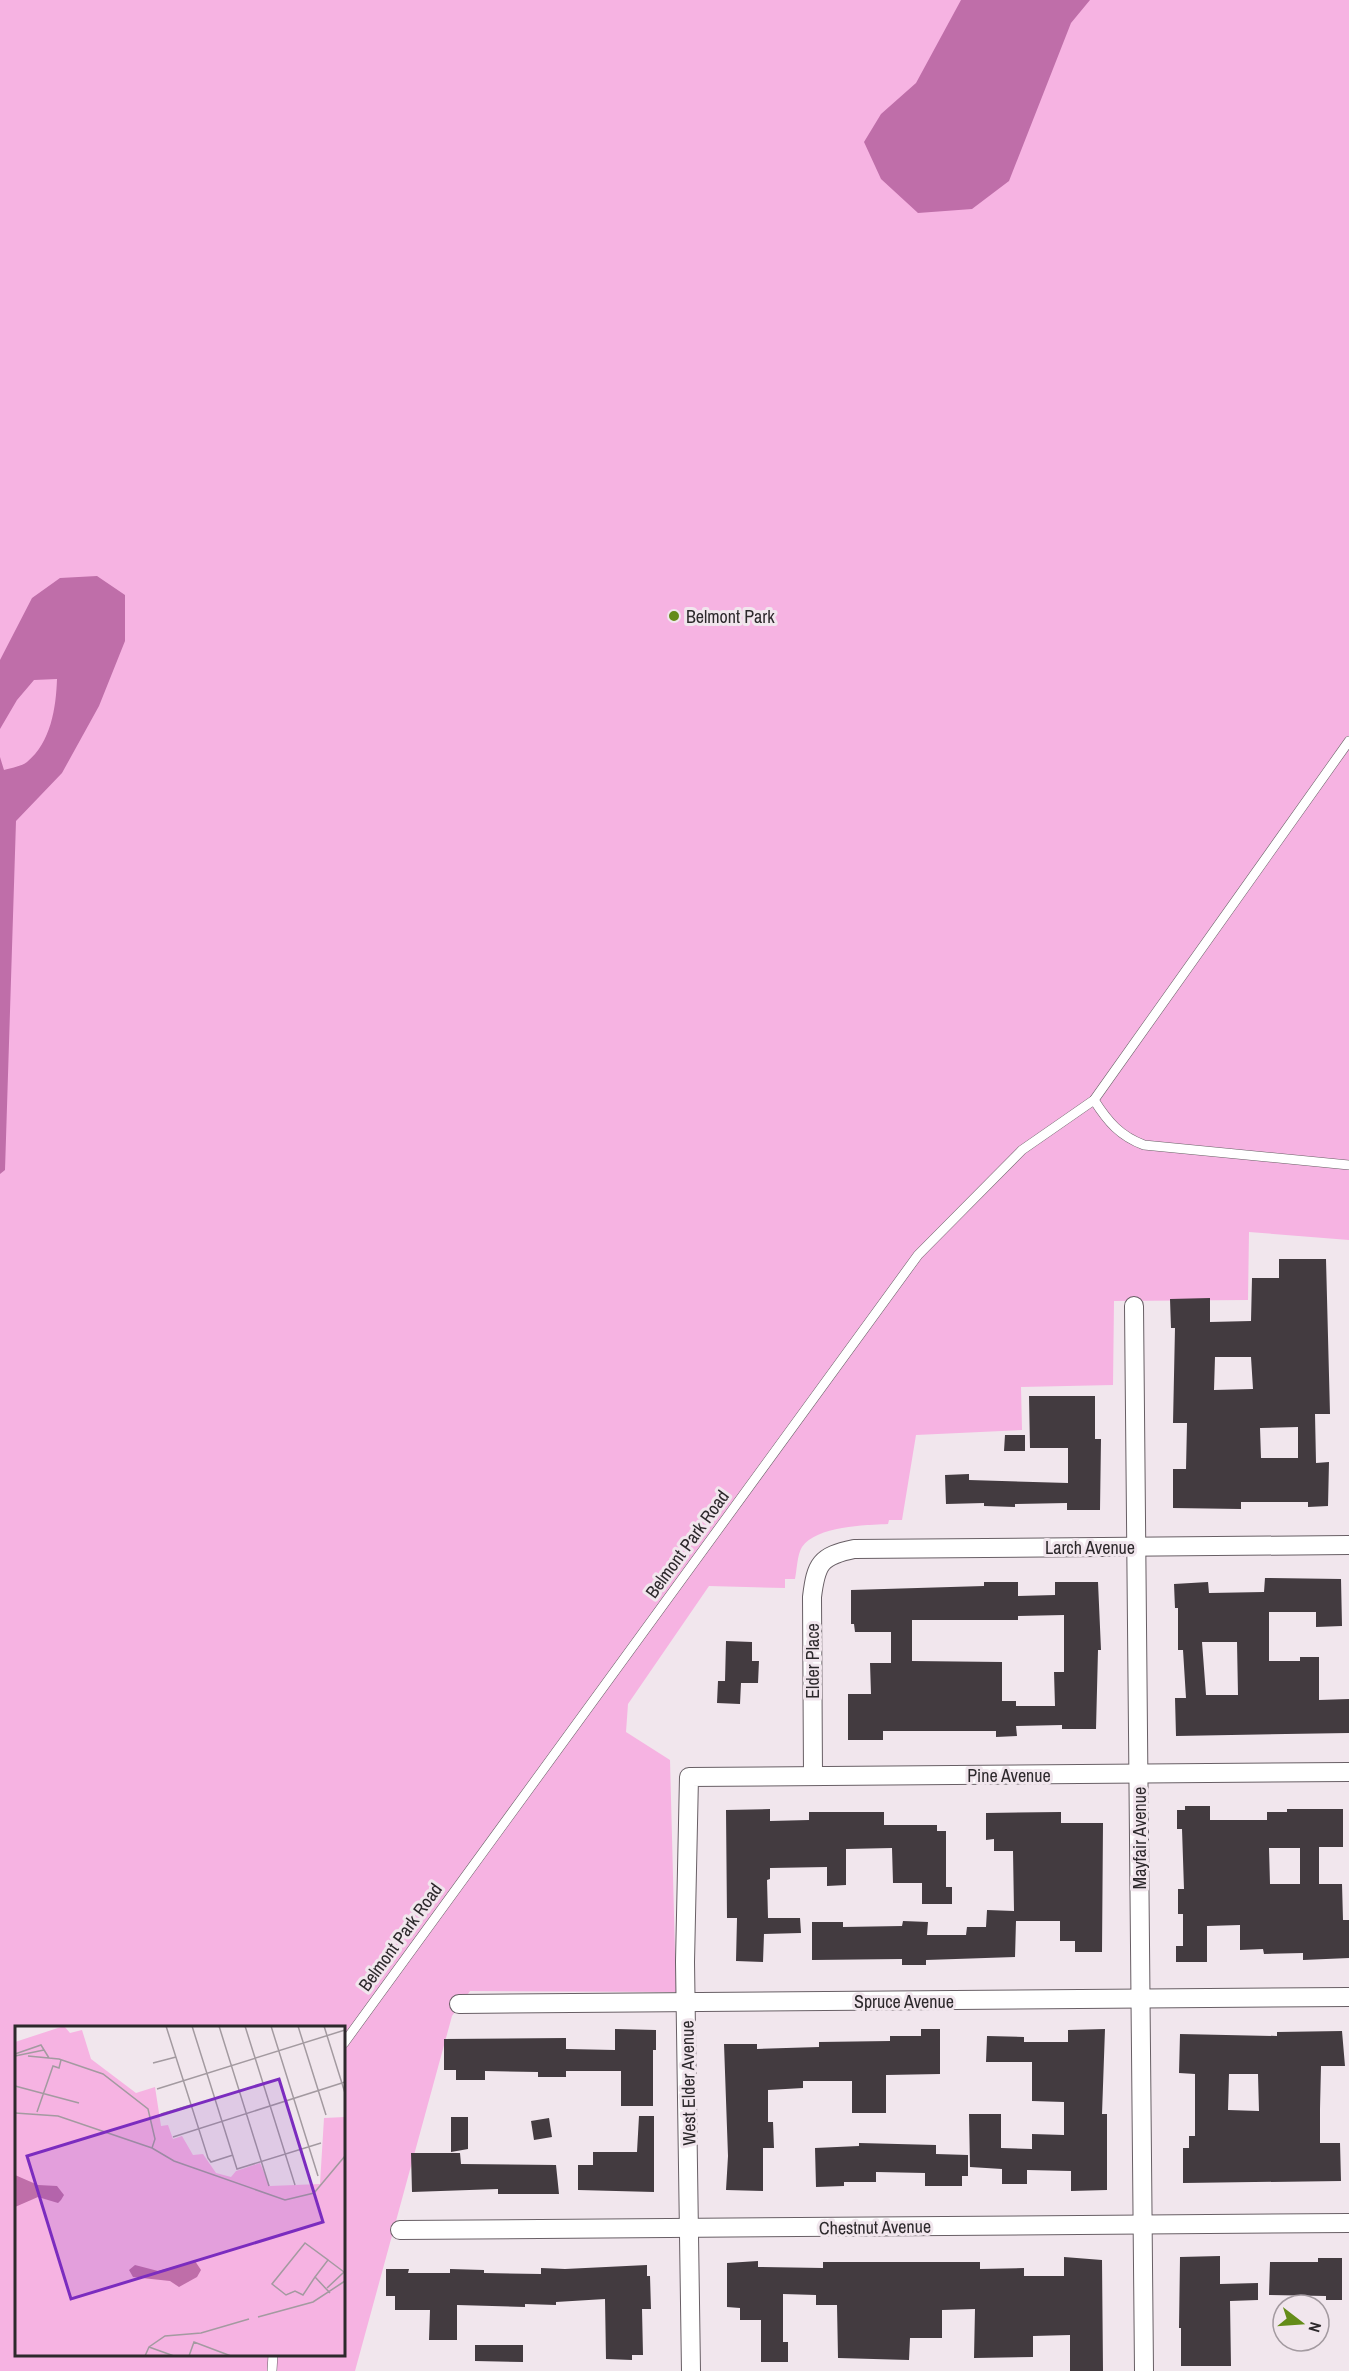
<svg xmlns="http://www.w3.org/2000/svg" width="1349" height="2371" font-family="'Archivo Narrow',sans-serif">
	<style>
		.green { fill: #f6b3e2; fill-rule: evenodd }
		.water { fill: #bf6ea9 }
		.building { fill: #433b40; fill-rule: evenodd }
		.lines { fill: none; stroke-linecap: round; stroke-linejoin: round }
		.lane-casing { stroke: #685f65; stroke-width: 10 }
		.street-casing { stroke: #685f65; stroke-width: 20 }
		.lane { stroke: #fff; stroke-width: 9 }
		.street { stroke: #fff; stroke-width: 18 }
		.poi-dot { fill: #648c19; stroke: #f1e6ed; stroke-width: 2 }
		.labels { text-anchor: middle; dominant-baseline: central; stroke-width: 6; stroke-linejoin: round; paint-order: stroke }
		.poi-label { font-size: 18px; fill: #2d292c; stroke: #f1e6ed; text-anchor: start }
		.street-label { font-size: 18px; fill: #2d292c; stroke: #f1e6ed }
		.inset-road { fill: none; stroke: #a39aa0; stroke-width: 1.5 }
		.view { fill: #7b2cbf; fill-opacity: 0.15; stroke: #7b2cbf; stroke-width: 3 }
		.inset-edge { fill: none; stroke: #2d292c; stroke-width: 3 }
	</style>
	<rect width="100%" height="100%" fill="#f1e6ed"/>
	<path class="green" d="M0 0H1349V1240L1249 1232 1248 1300 1114 1301 1113 1385 1021 1387 1022 1430 916 1435 902 1520H889L888 1524C866 1525 816 1526 802 1547 797 1555 797 1570 795 1579H785V1588L709 1586 628 1704 626 1732 670 1760 676 1992 470 1991 452 2016 355 2371H0ZM16 2028H344V2354H16Z"/>
	<g class="water">
		<path d="M961 0H1090L1071 23 1009 181 972 209 918 213 881 179 864 142 881 114 916 83Z"/>
		<path d="M97 576 125 595V641L99 706 62 773 16 821 5 1170 0 1174V757L4 770C11 768 22 766 27 762 51 742 56 708 57 679L34 680 17 700 0 729V660L32 598 60 578Z"/>
	</g>
	<g class="building">
		<path d="M1279 1259H1326L1330 1414H1315L1316 1463 1329 1462 1328 1506 1308 1507V1502H1241V1509L1173 1508V1469H1186L1187 1423H1173L1175 1328H1171L1170 1299 1210 1298V1322L1251 1321 1252 1278H1279ZM1215 1357H1251L1253 1389 1214 1390ZM1298 1427V1458H1261L1260 1428Z"/>
		<path d="M1029 1396H1095V1439H1101L1100 1510H1067V1503L1015 1504V1507L984 1506V1503L946 1504 945 1475 969 1474V1480L1068 1483V1448H1030Z"/>
		<path d="M1005 1435H1025V1451H1004Z"/>
		<path d="M1265 1578 1341 1579 1342 1626 1316 1627V1612H1269V1661H1300V1657H1319V1700L1349 1699V1733L1176 1736 1175 1698H1186L1183 1650H1178V1608H1175L1174 1584 1208 1582 1209 1593 1264 1592ZM1202 1642H1237L1238 1695H1206Z"/>
		<path d="M984 1582H1018V1596L1055 1595V1582H1098L1101 1650H1098L1096 1729H1062V1725L1016 1726 1017 1736 996 1737V1731H883V1740H848V1694H871L870 1663H891V1632H855L854 1624H851V1590L984 1586ZM1064 1615V1672H1054L1055 1706H1016V1701H1002V1662L912 1661V1620H1018V1616Z"/>
		<path d="M726 1641 752 1642V1661H759L758 1683H741L740 1704 717 1703 718 1681H725Z"/>
		<path d="M1185 1806H1210V1820H1267V1812H1287V1809H1343V1847H1319V1884H1342L1343 1920H1349V1958L1303 1960V1953L1264 1954 1263 1949 1240 1950V1925L1207 1926V1962H1176V1946H1183V1914H1178V1889H1184L1182 1829H1177V1810H1185ZM1269 1848H1300V1884H1270Z"/>
		<path d="M770 1809V1821L809 1820V1812H884V1825H937V1831H946V1887H952V1904H922V1883H893L892 1848 846 1849V1885L827 1886V1867L770 1868V1879L767 1880 768 1918H800L801 1933 764 1934 763 1962 736 1961 737 1918H727L726 1810Z"/>
		<path d="M1061 1812V1823H1103L1102 1952H1075V1941H1060V1921H1016L1015 1957 926 1960V1965H902V1959L812 1960V1922H843V1927L902 1926 903 1921 928 1922 927 1935H966L967 1927H986L987 1910 1014 1911 1013 1851H994V1839L986 1840V1813Z"/>
		<path d="M615 2029 656 2030V2050H653V2106H621V2071H566V2077H538V2072L485 2071V2080H456V2070H444V2039L566 2038V2049L615 2050Z"/>
		<path d="M921 2029H940V2074L886 2075V2113H852V2081H803V2088L768 2090V2122H773L774 2148H763V2191L726 2190 728 2156 724 2044H757V2049L819 2047V2042L890 2041V2036H921Z"/>
		<path d="M1105 2029 1102 2114H1107V2190L1071 2191V2171L1027 2170V2184H1002V2169L970 2167 969 2114H1001V2148L1032 2149V2134L1064 2135V2102L1032 2101V2062H986L987 2036 1024 2037V2042H1068V2030Z"/>
		<path d="M1342 2031 1345 2066H1321L1320 2109V2143H1340L1341 2181 1183 2183V2148H1189V2136H1195V2074L1179 2073 1180 2034 1277 2036V2032ZM1229 2074H1258L1259 2111 1228 2110Z"/>
		<path d="M639 2116H654V2192L578 2190V2165H593V2152H637Z"/>
		<path d="M451 2117H468V2149L451 2152Z"/>
		<path d="M549 2118 552 2137 534 2140 531 2121Z"/>
		<path d="M859 2143 936 2145V2154L968 2155V2176H962V2186H925V2173L876 2172V2182H844V2186L816 2187 815 2148 859 2146Z"/>
		<path d="M411 2153H460L461 2164 556 2165 559 2194H498V2189L412 2192Z"/>
		<path d="M1220 2256V2284L1258 2283V2300L1230 2301 1231 2366H1181V2328H1179L1180 2257Z"/>
		<path d="M1064 2257 1102 2260 1103 2371H1070V2335L1033 2336V2357L974 2358 975 2309 942 2310V2338H910L909 2360 838 2358 837 2305H816V2295L783 2294V2342H788V2362H761V2320H740V2308L727 2307V2263L758 2261V2267L823 2268V2262H980V2269L1024 2268V2276H1064Z"/>
		<path d="M1318 2258H1342V2300H1326V2296L1269 2295 1270 2262H1318Z"/>
		<path d="M647 2265V2276H650L651 2309H642L643 2355H632V2360L606 2359 605 2299 556 2302V2305L525 2304V2307L457 2305V2340H429L430 2310H395V2296H386V2269H409L408 2273H450V2269L484 2270V2273L541 2274V2268L565 2269Z"/>
		<path d="M475 2345H523V2362L475 2361Z"/>
	</g>
	<g class="lines">
		<defs>
			<g id="lane">
				<path d="M1094 1100C1108 1122 1120 1136 1144 1145L1349 1165"/>
				<path d="M344 2043 918 1255 1022 1150 1094 1100 1349 741"/>
				<path d="M272 2371 273 2354"/>
			</g>
			<g id="street">
				<path d="M1134 1306 1144 2371"/>
				<path d="M813 1775 812 1597C816 1564 820 1556 854 1549L1349 1545"/>
				<path d="M459 2004 1349 1997"/>
				<path d="M400 2230 1349 2223"/>
				<path d="M691 2371 685 1962 689 1777 1349 1772"/>
			</g>
		</defs>
		<use href="#lane" class="lane-casing"/>
		<use href="#street" class="street-casing"/>
		<use href="#lane" class="lane"/>
		<use href="#street" class="street"/>
	</g>
	<circle class="poi-dot" cx="674" cy="616" r="6"/>
	<g class="labels">
		<g class="poi-label">
			<text x="686" y="616">Belmont Park</text>
		</g>
		<g class="street-label">
			<text transform="translate(687 1544) rotate(-54)">Belmont Park Road</text>
			<text x="1090" y="1547">Larch Avenue</text>
			<text transform="translate(812 1661) rotate(-90)">Elder Place</text>
			<text x="1009" y="1775">Pine Avenue</text>
			<text transform="translate(1139 1838) rotate(-90)">Mayfair Avenue</text>
			<text transform="translate(400 1937) rotate(-54)">Belmont Park Road</text>
			<text x="904" y="2001">Spruce Avenue</text>
			<text transform="translate(688 2083) rotate(-91)">West Elder Avenue</text>
			<text transform="translate(875 2227) rotate(-1)">Chestnut Avenue</text>
		</g>
	</g>
	<g transform="translate(15 2026)">
		<rect width="330" height="330" fill="#f1e6ed"/>
		<path d="M49 0 55 7 67 4 76 33 121 67 140 61 146 100 153 99 158 113 167 110 178 129 188 128 201 147 216 151 221 145 245 137 255 160 305 158 309 92 330 91V330H0V16Z" fill="#f6b3e2"/>
		<path d="M0 149 23 159 42 160 49 169 46 174 43 177 23 171 0 181ZM180 235 186 244 182 251 164 261 155 255 118 251 114 244 120 239 143 245Z" fill="#bf6ea9"/>
		<path class="inset-road" d="M151 0 193 132 196 136 218 129M177 0 222 143 306 117M204 0 254 160M230 0 280 159M256 0 303 150M283 0 311 89M309 0 330 67M0 28 26 19 34 32M0 30 29 24M13 30 44 33 88 48 133 83 140 113 137 122M138 37 161 31M0 60 64 77M142 63 330 4M22 86 38 40 44 42 46 34M0 87 43 90 137 122 159 135 270 174 299 167 330 130M146 88 176 79M158 111 330 56M300 251 288 269 280 265 271 269 257 258 290 217 313 234 300 251 315 267M312 262 329 246 313 234M243 291 298 276 330 255M134 321 159 330M130 330 134 321 150 310 186 307 234 293M174 330 179 316 216 330"/>
		<path class="view" d="M264 53 308 196 56 273 12 130Z"/>
		<rect width="330" height="330" class="inset-edge"/>
	</g>
	<g transform="translate(1301 2323) rotate(107)"><circle r="28" fill="#f1e6ed" stroke="#a39aa0" stroke-width="1.5"/>
	<path d="M0-4.5L10 22L0 15L-10 22Z" fill="#648c19"/>
	<text y="-9" font-size="16" font-weight="bold" text-anchor="middle" fill="#2d292c">N</text>
	</g>
</svg>
